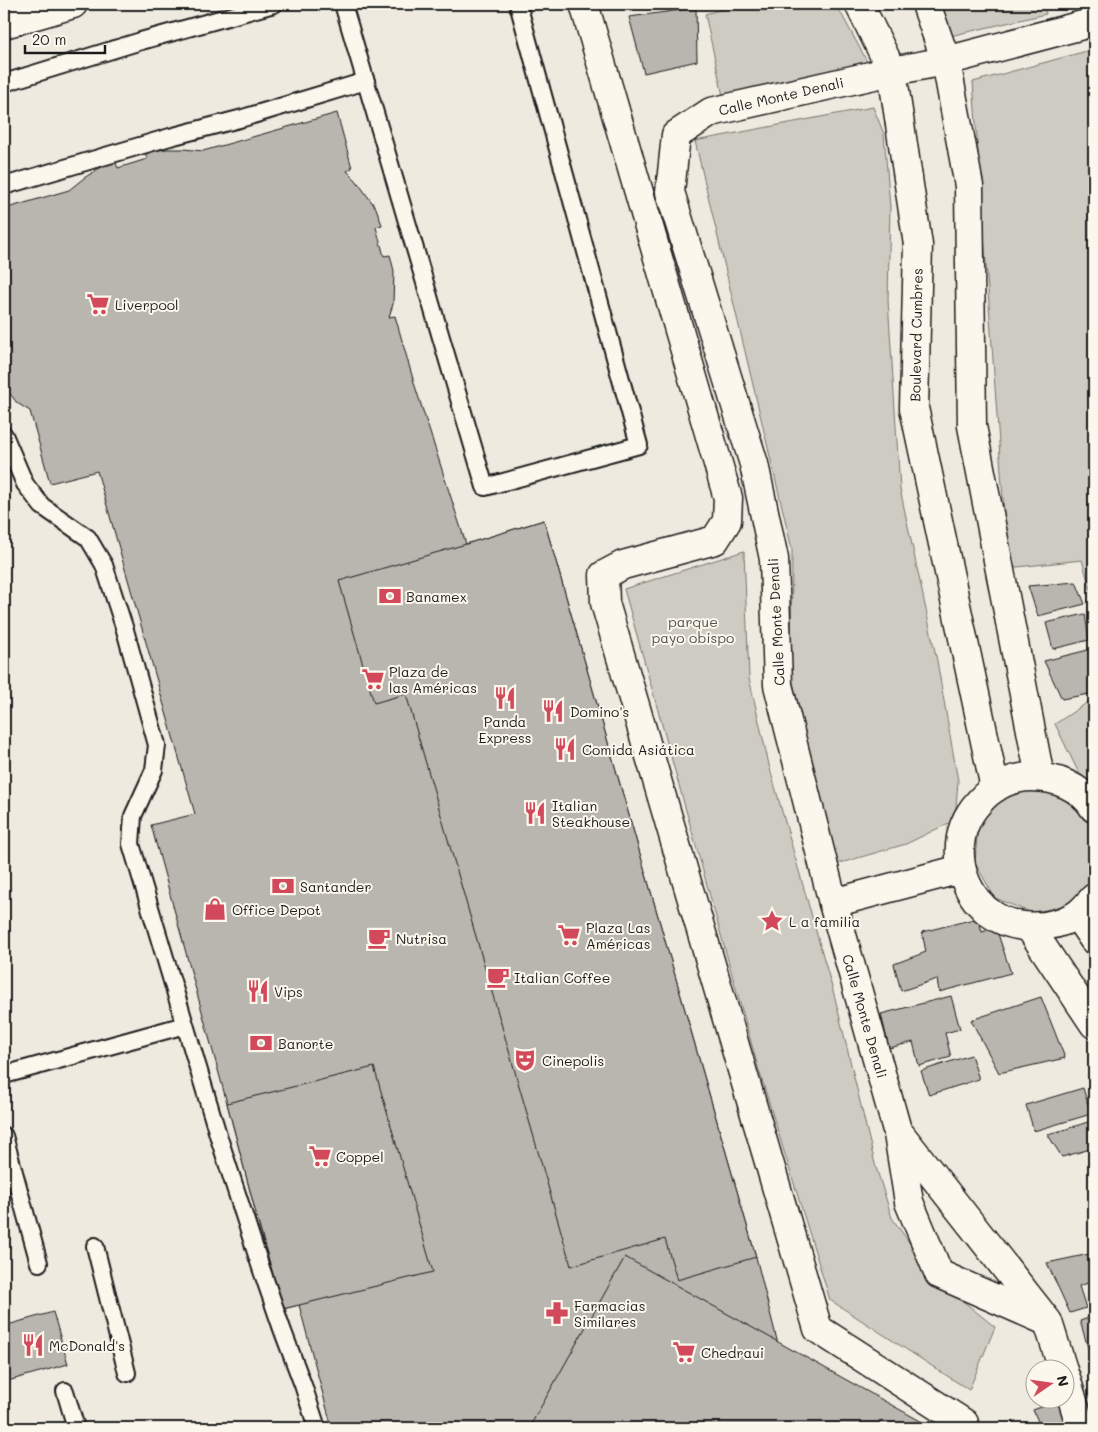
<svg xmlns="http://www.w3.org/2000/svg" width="1098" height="1432" font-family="Mali,sans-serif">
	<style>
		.green { fill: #ceccc2; stroke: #75746f }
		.building { fill: #b9b6af; stroke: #1c1c1c }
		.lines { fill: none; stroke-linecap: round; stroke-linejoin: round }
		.lane-casing { stroke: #1c1c1c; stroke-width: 20 }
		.street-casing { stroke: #1c1c1c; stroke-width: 31 }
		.secondary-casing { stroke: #1c1c1c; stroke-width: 31 }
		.lane { stroke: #fbf7ec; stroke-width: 16 }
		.street { stroke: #fbf7ec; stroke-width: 28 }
		.secondary { stroke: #fbf7ec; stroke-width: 28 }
		.labels { text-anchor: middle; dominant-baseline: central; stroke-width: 4; stroke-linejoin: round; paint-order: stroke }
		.street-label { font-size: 14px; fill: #1c1c1c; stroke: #fbf7ec }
		.poi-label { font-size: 14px; fill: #1c1c1c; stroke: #fbf7ec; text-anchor: start }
		.park-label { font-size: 14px; fill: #51514e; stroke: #fbf7ec }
	</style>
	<rect width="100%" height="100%" fill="#eeeadf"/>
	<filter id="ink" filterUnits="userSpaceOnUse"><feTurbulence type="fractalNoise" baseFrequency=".02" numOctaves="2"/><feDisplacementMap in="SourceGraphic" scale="10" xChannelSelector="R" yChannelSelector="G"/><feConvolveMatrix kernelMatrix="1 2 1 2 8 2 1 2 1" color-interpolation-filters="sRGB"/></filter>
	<g filter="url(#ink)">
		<g class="green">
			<path d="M740 4H836L870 67 723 96 705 14Z"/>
			<path d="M933 4H1044L1046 14 941 38Z"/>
			<path d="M1094 49V602L1082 560 1008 568 973 82Z"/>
			<path d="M873 107 884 134 890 207 888 300 900 489 937 661 958 781 955 820 906 844 837 864 791 674 792 549 695 141Z"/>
			<path d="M744 551 749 678 770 769 835 998 875 1164 892 1218 925 1265 939 1282 995 1327 969 1390 830 1300 758 1067 624 589Z"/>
			<path d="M1094 698V786L1086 788 1055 724Z"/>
			<path d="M1043 784 1079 799 1094 823V877L1071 904 1032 913 995 898 975 863 978 823 1004 793Z"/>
		</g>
		<g class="building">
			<path d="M696 8 697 61 644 73 629 17Z"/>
			<path d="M337 113 352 168 347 171 356 180 376 208 382 225 376 227 384 256 390 255 394 271 393 304 389 317 395 316 415 386 466 544 544 520 756 1257 779 1348 932 1428H332L299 1305 283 1309 260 1229 227 1103 151 825 195 814 97 471 50 483 30 411 17 403 8 391 4 381V209L69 190 84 178 98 169 115 161 118 168 147 159 145 152 166 149H184L203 151Z"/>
			<path d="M544 520 756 1257 677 1280 665 1239 571 1266 406 694 374 703 339 581 466 544Z"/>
			<path d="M1076 582 1085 604 1038 616 1028 586Z"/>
			<path d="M1085 614 1089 640 1053 649 1046 623Z"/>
			<path d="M1092 649 1094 659V693L1062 699 1044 661Z"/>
			<path d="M978 918 982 932 996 928 1011 973 939 992 937 979 901 991 894 964 926 952 922 932Z"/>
			<path d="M951 996 960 1029 945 1033 951 1057 919 1066 913 1042 889 1048 881 1014Z"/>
			<path d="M1041 997 1065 1058 999 1073 971 1020Z"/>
			<path d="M971 1055 979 1079 929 1095 921 1071Z"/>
			<path d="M374 1067 433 1272 283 1309 260 1229 227 1103Z"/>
			<path d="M1083 1088 1091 1114 1034 1131 1026 1105Z"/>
			<path d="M1094 1120V1148L1062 1157 1048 1135Z"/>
			<path d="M1094 1253V1281L1079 1286 1086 1308 1070 1313 1047 1263Z"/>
			<path d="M625 1257 933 1428H529Z"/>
			<path d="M53 1312 68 1364 4 1382V1326Z"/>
			<path d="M1094 1316V1361H1092L1080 1321Z"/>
			<path d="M1060 1400 1067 1428H1041L1033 1410Z"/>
		</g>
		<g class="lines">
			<defs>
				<g id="lane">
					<path d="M343 4 485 487 639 445 518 4"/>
					<path d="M4 83 141 41 274 4"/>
					<path d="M4 186 170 137 243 118 366 81"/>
					<path d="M4 435 25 484 42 506 88 538 104 565 125 630 157 745 154 770 133 816 131 844 219 1138 261 1268 282 1329 303 1385 317 1428"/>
					<path d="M4 1075 185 1025"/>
					<path d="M4 1136 39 1263"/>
					<path d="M95 1246 127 1373"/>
					<path d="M65 1391 76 1428"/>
				</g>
				<g id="street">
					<path d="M584 4 728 498 727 521 715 540 623 565 604 575 605 603 818 1329 964 1423 965 1428"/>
					<path d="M859 4 892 71 918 245 914 408 995 788"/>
					<path d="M926 4 946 61 969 186 972 426 1040 777"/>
					<path d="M1094 808C1081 787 1056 777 1032 777 1012 777 993 786 979 802 953 830 954 872 978 902 981 904 983 908 986 910 1011 931 1047 931 1075 916 1082 912 1088 904 1094 898"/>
					<path d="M833 903 961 869"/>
					<path d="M1077 915 1094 940"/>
					<path d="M1030 928 1094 1024"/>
					<path d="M898 1134 909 1202 939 1274 1044 1320"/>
					<path d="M1063 1370 1048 1322 897 1130 833 903 778 685 774 559 754 464 670 192 676 135 711 112 892 71 946 61 1094 22"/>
					<path d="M1066 1378 1081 1428"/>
				</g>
				<path id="secondary" d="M4 24 73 4"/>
			</defs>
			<use href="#lane" class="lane-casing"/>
			<use href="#street" class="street-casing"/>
			<use href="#secondary" class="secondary-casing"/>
			<use href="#lane" class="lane"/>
			<use href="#street" class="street"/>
			<use href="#secondary" class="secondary"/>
		</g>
	</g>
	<defs>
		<symbol id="supermarket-bare" viewBox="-9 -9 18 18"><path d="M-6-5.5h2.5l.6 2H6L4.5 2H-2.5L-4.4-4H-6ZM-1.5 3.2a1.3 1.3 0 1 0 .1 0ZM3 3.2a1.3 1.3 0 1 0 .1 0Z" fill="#d1495b" stroke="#fbf7ec" stroke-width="2.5" paint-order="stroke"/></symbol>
		<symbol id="bank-bare" viewBox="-9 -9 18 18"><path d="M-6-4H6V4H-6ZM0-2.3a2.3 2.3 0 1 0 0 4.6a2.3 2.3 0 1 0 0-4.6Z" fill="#d1495b" stroke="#fbf7ec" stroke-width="2.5" paint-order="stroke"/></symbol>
		<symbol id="restaurant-bare" viewBox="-9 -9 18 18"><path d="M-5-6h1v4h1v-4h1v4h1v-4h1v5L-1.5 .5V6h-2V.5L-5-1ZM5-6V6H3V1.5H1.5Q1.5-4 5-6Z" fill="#d1495b" stroke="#fbf7ec" stroke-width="2.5" paint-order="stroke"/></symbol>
		<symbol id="shop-bare" viewBox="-9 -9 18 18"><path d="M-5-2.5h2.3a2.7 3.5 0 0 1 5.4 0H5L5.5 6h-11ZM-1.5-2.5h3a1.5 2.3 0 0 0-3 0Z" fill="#d1495b" stroke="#fbf7ec" stroke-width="2.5" paint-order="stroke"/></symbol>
		<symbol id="sight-bare" viewBox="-9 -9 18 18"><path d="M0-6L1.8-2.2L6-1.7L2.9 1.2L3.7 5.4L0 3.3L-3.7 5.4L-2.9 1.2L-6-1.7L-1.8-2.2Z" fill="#d1495b" stroke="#fbf7ec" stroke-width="2.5" paint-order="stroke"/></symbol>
		<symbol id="cafe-bare" viewBox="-9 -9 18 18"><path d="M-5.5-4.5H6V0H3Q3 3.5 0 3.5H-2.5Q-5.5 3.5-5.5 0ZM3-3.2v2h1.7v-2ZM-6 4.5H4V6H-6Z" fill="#d1495b" stroke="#fbf7ec" stroke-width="2.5" paint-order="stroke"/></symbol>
		<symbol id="theatre-bare" viewBox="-9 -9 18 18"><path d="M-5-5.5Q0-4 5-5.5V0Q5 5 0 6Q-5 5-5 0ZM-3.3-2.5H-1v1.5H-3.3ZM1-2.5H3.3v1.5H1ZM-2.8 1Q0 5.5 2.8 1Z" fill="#d1495b" stroke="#fbf7ec" stroke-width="2.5" paint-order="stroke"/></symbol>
		<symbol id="pharmacy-bare" viewBox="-9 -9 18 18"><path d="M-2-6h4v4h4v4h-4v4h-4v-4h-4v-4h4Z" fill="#d1495b" stroke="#fbf7ec" stroke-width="2.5" paint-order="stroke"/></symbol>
	</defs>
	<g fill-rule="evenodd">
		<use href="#supermarket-bare" x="82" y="288" width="32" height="32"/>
		<use href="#bank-bare" x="374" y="580" width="32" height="32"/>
		<use href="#supermarket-bare" x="357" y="663" width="32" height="32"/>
		<use href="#restaurant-bare" x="489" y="682" width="32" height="32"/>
		<use href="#restaurant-bare" x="537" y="695" width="32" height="32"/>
		<use href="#restaurant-bare" x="549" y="733" width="32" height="32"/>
		<use href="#restaurant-bare" x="519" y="797" width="32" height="32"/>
		<use href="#bank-bare" x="267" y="870" width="32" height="32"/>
		<use href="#shop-bare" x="199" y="893" width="32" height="32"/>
		<use href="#sight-bare" x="756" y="905" width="32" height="32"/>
		<use href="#supermarket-bare" x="553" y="919" width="32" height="32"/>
		<use href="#cafe-bare" x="363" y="922" width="32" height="32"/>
		<use href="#cafe-bare" x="482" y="961" width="32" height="32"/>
		<use href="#restaurant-bare" x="242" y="975" width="32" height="32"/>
		<use href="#bank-bare" x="245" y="1027" width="32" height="32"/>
		<use href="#theatre-bare" x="509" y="1044" width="32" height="32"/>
		<use href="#supermarket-bare" x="304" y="1140" width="32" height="32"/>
		<use href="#pharmacy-bare" x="541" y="1297" width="32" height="32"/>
		<use href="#restaurant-bare" x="17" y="1329" width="32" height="32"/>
		<use href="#supermarket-bare" x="668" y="1336" width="32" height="32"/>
	</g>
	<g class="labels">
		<g class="street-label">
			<text transform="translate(781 96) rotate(-13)">Calle Monte Denali</text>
			<text transform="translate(916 335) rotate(-89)">Boulevard Cumbres</text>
			<text transform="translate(776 622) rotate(-93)">Calle Monte Denali</text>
			<text transform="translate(865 1016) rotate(74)">Calle Monte Denali</text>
		</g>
		<g class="poi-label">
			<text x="115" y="304">Liverpool</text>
			<text x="406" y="596">Banamex</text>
			<text x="389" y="671">Plaza de<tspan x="389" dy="16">las Américas</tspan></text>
			<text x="570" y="711">Domino's</text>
			<text x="505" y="721" text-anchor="middle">Panda<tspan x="505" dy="16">Express</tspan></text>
			<text x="582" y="749">Comida Asiática</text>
			<text x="552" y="805">Italian<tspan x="552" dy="16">Steakhouse</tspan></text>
			<text x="300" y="886">Santander</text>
			<text x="232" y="909">Office Depot</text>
			<text x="789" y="921">L a familia</text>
			<text x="586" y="927">Plaza Las<tspan x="586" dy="16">Américas</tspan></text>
			<text x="396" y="938">Nutrisa</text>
			<text x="514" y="977">Italian Coffee</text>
			<text x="274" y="991">Vips</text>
			<text x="278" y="1043">Banorte</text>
			<text x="542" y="1060">Cinepolis</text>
			<text x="336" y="1156">Coppel</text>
			<text x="574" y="1305">Farmacias<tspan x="574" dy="16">Similares</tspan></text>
			<text x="49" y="1345">McDonald's</text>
			<text x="701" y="1352">Chedraui</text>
		</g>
		<g class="park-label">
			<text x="693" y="621">parque<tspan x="693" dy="16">payo obispo</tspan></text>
		</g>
	</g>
	<rect width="1098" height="1432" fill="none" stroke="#fbf7ec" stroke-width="20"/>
	<rect x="10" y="10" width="1078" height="1412" fill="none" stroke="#1c1c1c" stroke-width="2" filter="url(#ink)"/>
	<g transform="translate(1050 1384) rotate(77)"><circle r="24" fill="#fbf7ec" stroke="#a29f99"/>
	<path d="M0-4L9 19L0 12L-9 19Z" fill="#d1495b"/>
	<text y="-8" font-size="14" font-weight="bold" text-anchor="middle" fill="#1c1c1c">N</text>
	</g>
	<path d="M25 45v8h80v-8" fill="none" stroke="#1c1c1c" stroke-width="2.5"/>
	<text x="32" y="45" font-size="15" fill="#1c1c1c" stroke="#fbf7ec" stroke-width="4" paint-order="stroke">20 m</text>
</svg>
